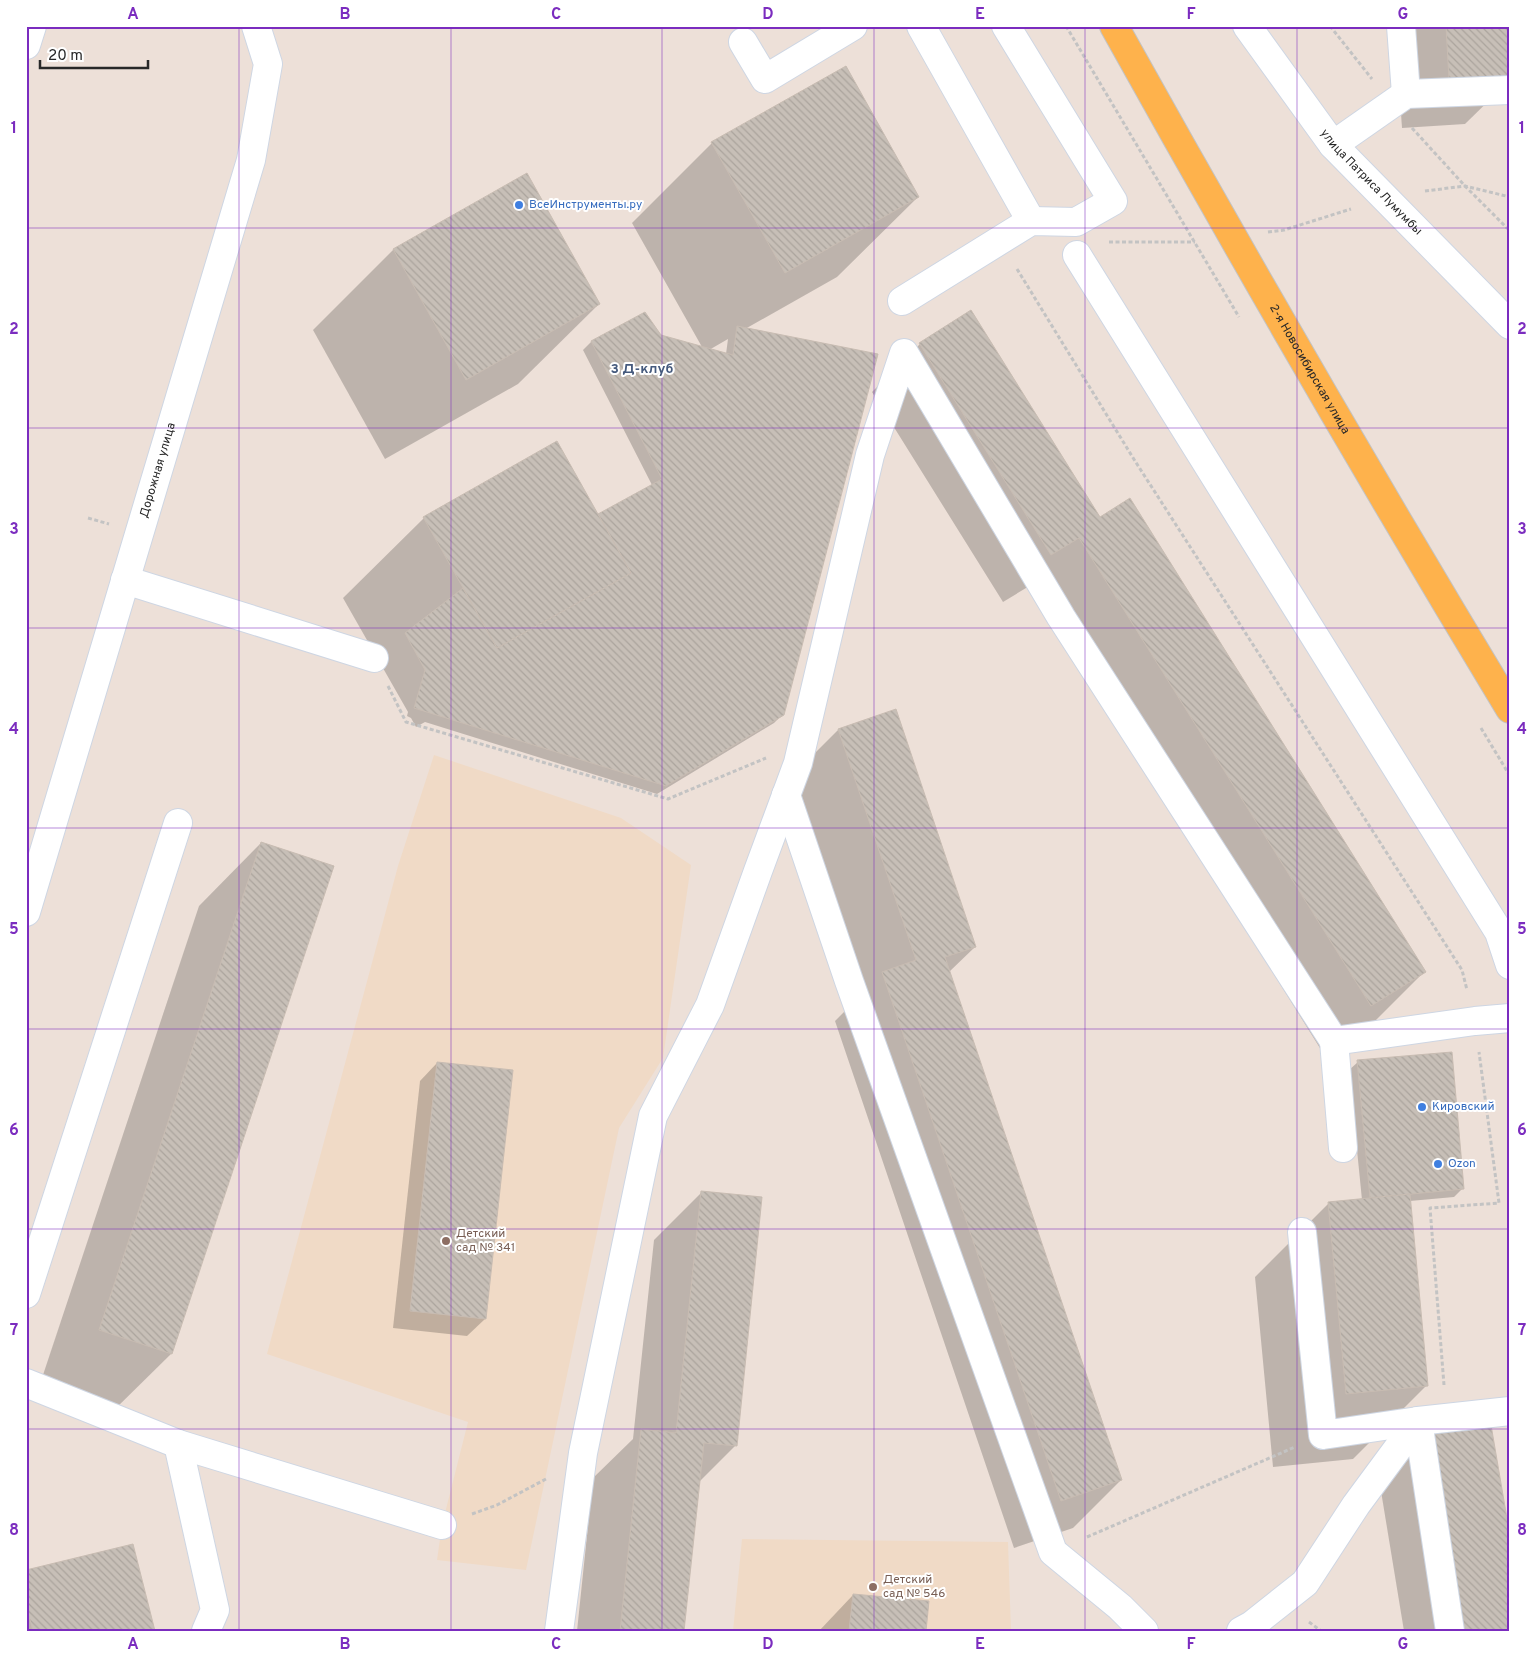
<svg xmlns="http://www.w3.org/2000/svg" width="1536" height="1657" font-family="Overpass,sans-serif">
	<style>
		.education { fill: #f0dac6 }
		.shadow { fill: #0003; fill-rule: evenodd }
		.building { fill: url(#building-back-hatch); stroke: #c8bcb2 }
		.lines { fill: none; stroke-linecap: round; stroke-linejoin: round }
		.minor-casing { stroke: #ced6e3; stroke-width: 30 }
		.major-casing { stroke: #c3c3c3; stroke-width: 30 }
		.path { stroke: #c3c3c3; stroke-width: 3; stroke-dasharray: 4 2.5; stroke-linecap: butt }
		.minor { stroke: #fff; stroke-width: 28 }
		.major { stroke: #feb24c; stroke-width: 28 }
		.grid { fill: none; stroke: #7b2cbf; stroke-width: 1; stroke-opacity: 0.55 }
		.shop-dot { fill: #3f7fe0; stroke: #fff; stroke-width: 2 }
		.education-dot { fill: #8d6e63; stroke: #fff; stroke-width: 2 }
		.labels { text-anchor: middle; dominant-baseline: central; stroke-width: 4; stroke-linejoin: round; paint-order: stroke }
		.street-label { font-size: 12px; fill: #282828; stroke: #fff }
		.shop-label { font-size: 12px; fill: #366cbe; stroke: #fff; text-anchor: start }
		.education-label { font-size: 12px; fill: #785e54; stroke: #fff; text-anchor: start }
		.neighbourhood-label { font-size: 14px; font-weight: bold; fill: #455a7d; stroke: #fff }
		.neatline { fill: none; stroke: #7b2cbf; stroke-width: 2 }
		.grid-label { font-size: 16px; text-anchor: middle; font-weight: bold; fill: #7b2cbf }
	</style>
	<defs>
		<pattern id="building-back-hatch" width="6" height="6" patternUnits="userSpaceOnUse" patternTransform="scale(1.25)"><rect width="6" height="6" fill="#c7bfb7"/><path d="M-1 5l2 2M0 0l6 6M5-1l2 2" fill="none" stroke="#aba49d"/></pattern>
	</defs>
	<rect width="100%" height="100%" fill="#ede0d8"/>
	<g class="education">
		<path d="M434 755 621 818 691 865 663 1058 619 1128 526 1570 437 1560 442 1525 468 1422 267 1354 398 866Z"/>
		<path d="M742 1539 1008 1542 1011 1631H733Z"/>
	</g>
	<g class="shadow">
		<path d="M1395 26H1510V80L1465 124 1402 128Z"/>
		<path d="M712 143 918 197 837 277 745 329 783 714 774 723 657 794 425 722 416 727 411 718 407 716 408 712 343 598 424 518 598 516 652 485 583 350 591 342 644 314 660 336 702 347 632 223ZM728 339 726 354 709 350Z"/>
		<path d="M526 175 599 304 518 384 385 459 313 330 393 250Z"/>
		<path d="M920 344 1099 518 1424 972 1376 1020 1323 1053 1031 585 1003 602 872 392Z"/>
		<path d="M895 711 975 947 949 972 1121 1480 1073 1528 1014 1548 835 1021 863 993 790 778 838 730Z"/>
		<path d="M261 843 332 867 171 1354 108 1416 37 1393 199 906Z"/>
		<path d="M1358 1062 1463 1188 1454 1197 1410 1201 1427 1385 1353 1459 1273 1467 1255 1277 1329 1203 1362 1200 1349 1070Z"/>
		<path d="M437 1063 512 1071 485 1319 467 1336 393 1328 420 1081Z"/>
		<path d="M702 1192 735 1446 698 1483 683 1631H577L593 1478 633 1439 654 1240Z"/>
		<path d="M1427 1431 1510 1631H1404L1379 1479Z"/>
		<path d="M26 1572 153 1631H26Z"/>
		<path d="M853 1595 924 1631H819Z"/>
	</g>
	<g class="building">
		<path d="M1446 26H1510V77L1449 80Z"/>
		<path d="M846 66 919 197 785 273 711 142Z"/>
		<path d="M527 173 600 304 466 380 393 249Z"/>
		<path d="M971 310 1100 517 1130 498 1426 972 1371 1006 1079 538 1051 555 919 343Z"/>
		<path d="M645 312 661 335 733 355 737 326 878 354 784 715 666 786 414 708 425 670 405 633 463 588 497 648 631 573 598 514 662 479 591 341Z"/>
		<path d="M557 441 631 573 497 648 423 517Z"/>
		<path d="M896 709 976 947 945 957 1122 1480 1061 1501 882 972 916 960 838 729Z"/>
		<path d="M261 842 334 866 172 1354 99 1330Z"/>
		<path d="M1452 1052 1464 1189 1370 1198 1357 1060Z"/>
		<path d="M437 1062 513 1070 486 1319 410 1311Z"/>
		<path d="M701 1191 762 1197 737 1446 704 1443 684 1631H620L641 1429 676 1433Z"/>
		<path d="M1410 1194 1428 1386 1346 1394 1328 1202Z"/>
		<path d="M1490 1419 1510 1536V1631H1460L1427 1430Z"/>
		<path d="M133 1544 155 1631H33L26 1605V1570Z"/>
		<path d="M853 1594 929 1601 926 1631H849Z"/>
	</g>
	<g class="lines">
		<defs>
			<g id="minor">
				<path d="M921 26 1031 221"/>
				<path id="s1" d="M1247 26 1333 145 1510 325"/>
				<path d="M1401 26 1406 94"/>
				<path d="M743 42 765 79 853 26"/>
				<path d="M26 45 32 26"/>
				<path d="M1333 145 1406 94 1510 90"/>
				<path d="M1077 255 1499 932 1510 965"/>
				<path d="M902 301 1031 221 1076 222 1113 201 1006 26"/>
				<path d="M125 580 374 658"/>
				<path d="M786 795 849 981 1053 1552 1120 1607 1144 1631"/>
				<path id="s2" d="M26 912 251 160 268 64 256 26"/>
				<path d="M1334 1041 1343 1148"/>
				<path d="M1302 1232 1323 1435 1418 1421 1450 1631"/>
				<path d="M26 1294 178 823"/>
				<path d="M26 1383 178 1444 442 1525"/>
				<path d="M178 1444 215 1610 206 1631"/>
				<path d="M559 1631 583 1453 653 1116 710 1005 758 871 798 763 870 455 904 353 1061 617 1334 1041 1475 1021 1510 1018"/>
				<path d="M1241 1631 1252 1625 1305 1583 1356 1505 1418 1421 1510 1411"/>
			</g>
			<g id="major">
				<path id="s3" d="M1114 26C1242 256 1374 484 1510 709"/>
			</g>
		</defs>
		<use href="#minor" class="minor-casing"/>
		<use href="#major" class="major-casing"/>
		<g class="path">
			<path d="M1066 26 1239 317"/>
			<path d="M1330 26 1372 79"/>
			<path d="M1412 128 1465 186 1510 231"/>
			<path d="M1425 191 1465 186 1510 197"/>
			<path d="M1268 232 1284 230 1351 209"/>
			<path d="M1109 242H1195"/>
			<path d="M1017 269 1135 461 1462 970 1467 990"/>
			<path d="M88 518 109 524"/>
			<path d="M388 686 406 722 668 799 766 758"/>
			<path d="M1481 728 1510 776"/>
			<path d="M1444 1385 1430 1208 1499 1203 1479 1052"/>
			<path d="M472 1514 497 1505 546 1479"/>
			<path d="M1087 1537 1295 1447"/>
			<path d="M1309 1622 1321 1631"/>
		</g>
		<use href="#minor" class="minor"/>
		<use href="#major" class="major"/>
	</g>
	<path class="grid" d="M239 26V1631M451 26V1631M662 26V1631M874 26V1631M1085 26V1631M1297 26V1631M26 228H1510M26 428H1510M26 628H1510M26 828H1510M26 1029H1510M26 1229H1510M26 1429H1510"/>
	<g class="shop-dot">
		<circle cx="519" cy="205" r="5"/>
		<circle cx="1422" cy="1107" r="5"/>
		<circle cx="1438" cy="1164" r="5"/>
	</g>
	<g class="education-dot">
		<circle cx="446" cy="1241" r="5"/>
		<circle cx="873" cy="1587" r="5"/>
	</g>
	<g class="labels">
		<g class="street-label">
			<text stroke="none"><textPath href="#s1" startOffset="200">улица Патриса Лумумбы</textPath></text>
			<text stroke="none"><textPath href="#s3" startOffset="395">2-я Новосибирская улица</textPath></text>
			<text stroke="none"><textPath href="#s2" startOffset="461">Дорожная улица</textPath></text>
		</g>
		<g class="shop-label">
			<text x="529" y="205">ВсеИнструменты.ру</text>
			<text x="1432" y="1107">Кировский</text>
			<text x="1448" y="1164">Ozon</text>
		</g>
		<g class="education-label">
			<text x="456" y="1234">Детский<tspan x="456" dy="14">сад № 341</tspan></text>
			<text x="883" y="1580">Детский<tspan x="883" dy="14">сад № 546</tspan></text>
		</g>
		<g class="neighbourhood-label">
			<text x="642" y="369">3 Д-клуб</text>
		</g>
	</g>
	<rect width="1536" height="1657" fill="none" stroke="#ffffff" stroke-width="55"/>
	<path d="M40 60v8h108v-8" fill="none" stroke="#282828" stroke-width="2.5"/>
	<text x="48" y="60" font-size="15" fill="#282828" stroke="#ffffff" stroke-width="4" paint-order="stroke">20 m</text>
	<rect x="28" y="28" width="1480" height="1602" class="neatline"/>
	<g class="grid-label">
		<text x="133" y="19">A</text>
		<text x="345" y="19">B</text>
		<text x="556" y="19">C</text>
		<text x="768" y="19">D</text>
		<text x="980" y="19">E</text>
		<text x="1191" y="19">F</text>
		<text x="1403" y="19">G</text>
		<text x="14" y="133">1</text>
		<text x="1522" y="133">1</text>
		<text x="14" y="334">2</text>
		<text x="1522" y="334">2</text>
		<text x="14" y="534">3</text>
		<text x="1522" y="534">3</text>
		<text x="14" y="734">4</text>
		<text x="1522" y="734">4</text>
		<text x="14" y="934">5</text>
		<text x="1522" y="934">5</text>
		<text x="14" y="1135">6</text>
		<text x="1522" y="1135">6</text>
		<text x="14" y="1335">7</text>
		<text x="1522" y="1335">7</text>
		<text x="14" y="1535">8</text>
		<text x="1522" y="1535">8</text>
		<text x="133" y="1649">A</text>
		<text x="345" y="1649">B</text>
		<text x="556" y="1649">C</text>
		<text x="768" y="1649">D</text>
		<text x="980" y="1649">E</text>
		<text x="1191" y="1649">F</text>
		<text x="1403" y="1649">G</text>
	</g>
</svg>
